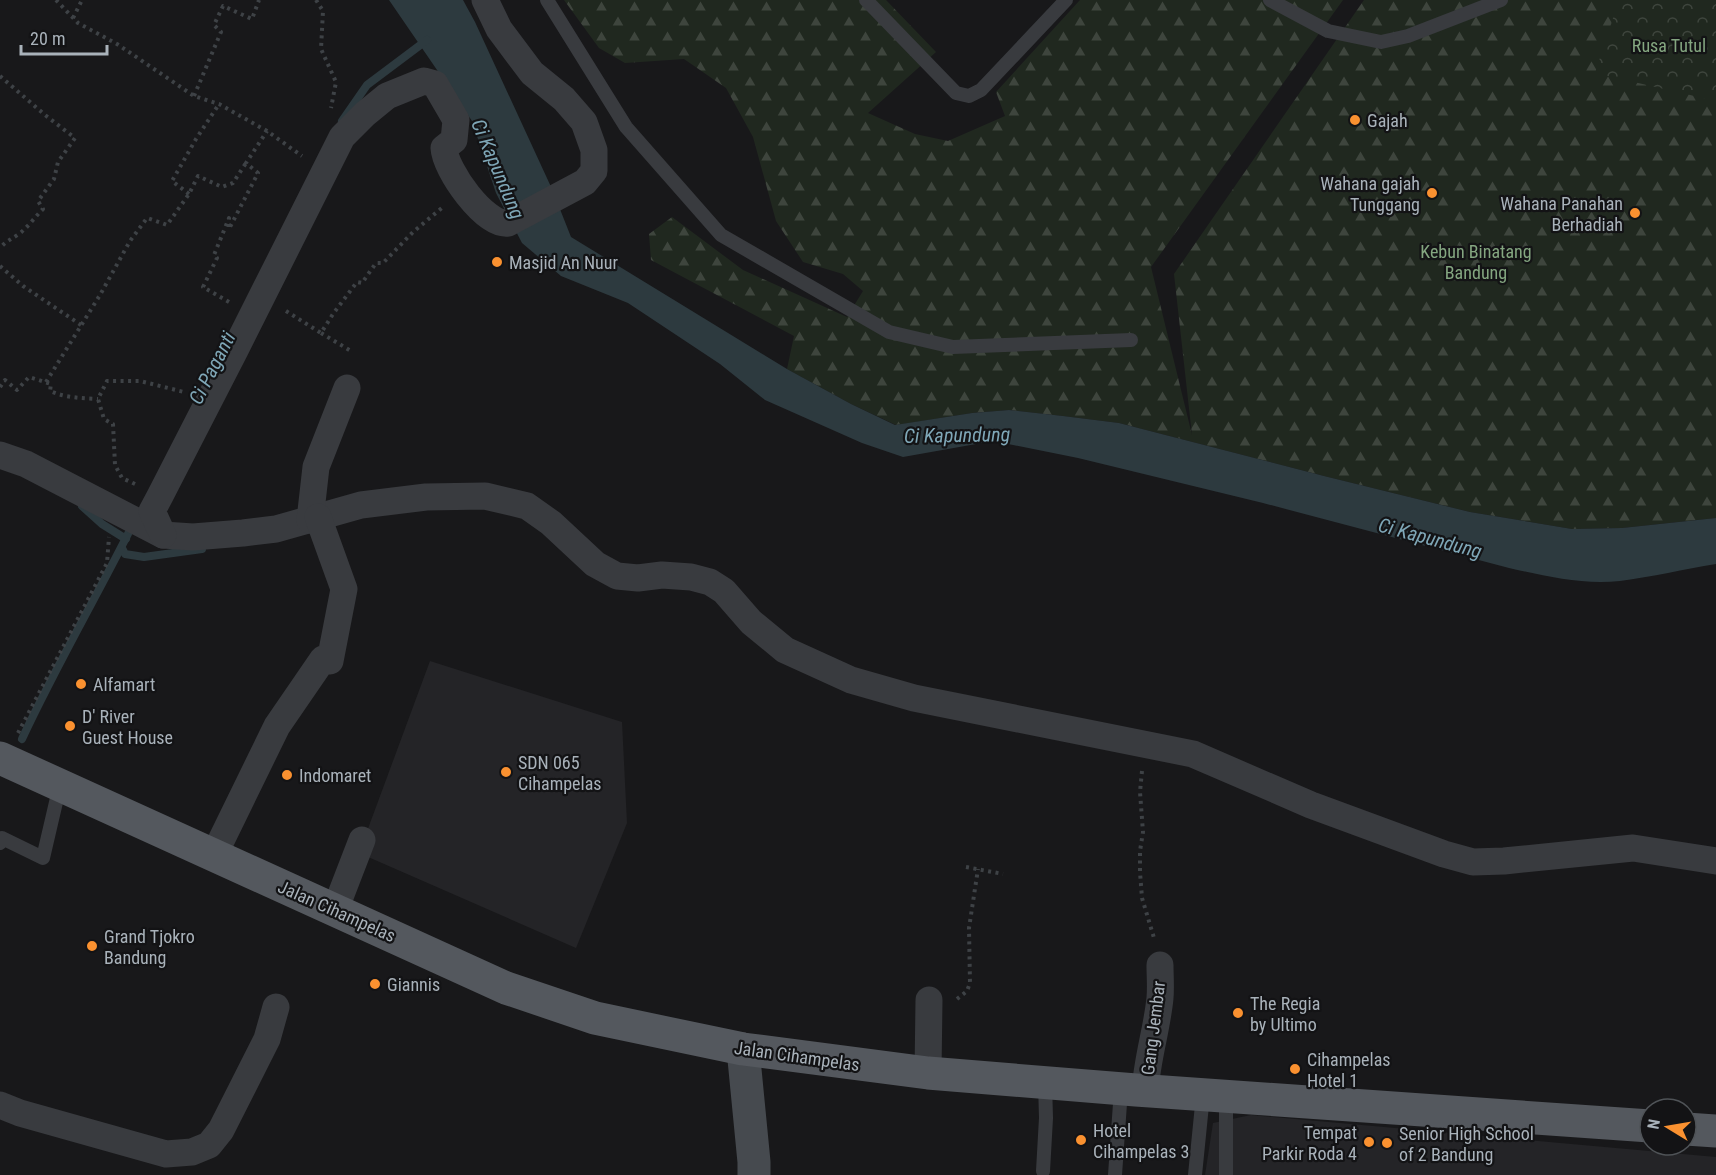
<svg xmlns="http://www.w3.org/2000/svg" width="1716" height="1175" font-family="'Roboto Condensed',sans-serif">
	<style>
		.built { fill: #242427 }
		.forest { fill: url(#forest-firs) }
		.park { fill: url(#park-crowns) }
		.water { fill: #2d3a3f }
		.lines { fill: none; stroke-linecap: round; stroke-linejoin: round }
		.stream { stroke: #2d3a3f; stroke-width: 8 }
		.path { stroke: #3e4246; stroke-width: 4; stroke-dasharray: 3 4.5; stroke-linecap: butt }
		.service { stroke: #393b3f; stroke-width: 14 }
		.minor { stroke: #393b3f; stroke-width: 27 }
		.secondary { stroke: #464a4f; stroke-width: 33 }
		.primary { stroke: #54585e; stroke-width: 33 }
		.poi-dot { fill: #fa9130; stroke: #131315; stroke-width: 2 }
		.labels { text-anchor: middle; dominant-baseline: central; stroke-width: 4.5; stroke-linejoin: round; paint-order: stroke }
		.park-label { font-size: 18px; fill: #84a680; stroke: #131315 }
		.poi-label { font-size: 18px; fill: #a9b2ba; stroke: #131315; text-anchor: start }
		.street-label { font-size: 18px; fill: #a9b2ba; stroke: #131315 }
		.water-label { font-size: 20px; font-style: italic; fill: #7fa7b7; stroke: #131315 }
	</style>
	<defs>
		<pattern id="forest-firs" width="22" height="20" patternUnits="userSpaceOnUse" patternTransform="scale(1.5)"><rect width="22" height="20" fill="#20281f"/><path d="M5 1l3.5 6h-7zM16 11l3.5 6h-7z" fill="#3e453d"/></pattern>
		<pattern id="park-crowns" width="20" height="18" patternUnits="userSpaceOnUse" patternTransform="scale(1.5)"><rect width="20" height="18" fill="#20281f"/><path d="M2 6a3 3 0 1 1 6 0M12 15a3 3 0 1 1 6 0" fill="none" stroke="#3e453d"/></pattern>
	</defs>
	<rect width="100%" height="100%" fill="#18181a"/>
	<g class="built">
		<path d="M430 661 622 722 627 823 576 948 359 853Z"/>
		<path d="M1251 1115 1716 1157V1175H1205L1213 1123Z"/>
	</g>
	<path class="forest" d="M564 0H886L936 52 868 113 915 134 948 141 1005 116 996 92 1080 0H1343L1151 267 1192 435 1174 274 1364 0H1716V518L1622 528 1572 529 1470 512 1324 476 1119 423 1063 416 1009 410 972 413 896 425 851 404 787 369 794 336 651 260 649 234 672 217 743 270 847 317 863 291 843 274 803 262 776 221 753 137 726 88 684 59 625 63 599 48Z"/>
	<path class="park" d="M1619 0H1716V101L1595 73Z"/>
	<path class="water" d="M389 0H463L475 22 552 189 571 237 787 369 851 404 895 425 972 413 1009 410 1063 416 1119 423 1324 476 1470 512 1572 529 1622 528 1716 518V564C1684 569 1652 577 1620 581 1582 585 1545 576 1509 568L1263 503 1078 458 993 441 903 457 862 443 765 400 720 364 628 303 561 276 522 243 496 193 472 121Z"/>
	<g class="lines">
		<g class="stream">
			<path d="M342 121 367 85 427 40"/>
			<path d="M82 506 102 524 126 539"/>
			<path d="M122 548 125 554 144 557 202 549"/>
			<path d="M22 739C56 666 97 596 133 524"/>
		</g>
		<g class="path">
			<path d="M56 0 78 23 117 44 194 96 219 104 267 131 302 156"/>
			<path d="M316 0 323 11 321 49 336 82 331 108"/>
			<path d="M73 18 82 0"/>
			<path d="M0 76 45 115 75 138 58 162 54 179 38 201 43 209C35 217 28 227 19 234 12 239 6 241 0 248"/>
			<path d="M194 96 221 32 214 25 223 6 252 19 259 0"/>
			<path d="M189 194 172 181 196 139 219 104"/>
			<path d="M0 266 23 286 81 325"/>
			<path d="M229 302 203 287 217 258 214 255 229 218V229L258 173 246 163 267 131"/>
			<path d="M286 311 321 333 333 314 357 282 362 283 376 263H383L413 232 443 207"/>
			<path d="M321 333 351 351"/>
			<path d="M46 382 100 295 130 241 147 218 167 225 189 194 198 176 222 187 233 183 246 163"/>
			<path d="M0 387 5 380 17 390 29 377 51 384 50 391C66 398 81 398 98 399"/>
			<path d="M135 484 122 478 115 465 113 424 104 419 98 399 107 381H140L184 392"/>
			<path d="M18 733 107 563 109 537"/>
			<path d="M1142 771 1140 792 1143 832 1140 851V872L1142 898 1154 938"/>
			<path d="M966 867 1003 874"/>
			<path d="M957 999 967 991 970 983 969 928 978 869"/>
		</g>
		<g class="service">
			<path d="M547 0 626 127 721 235 889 332 953 347 1131 340"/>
			<path d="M866 0 956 93 969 96 981 90 1066 0"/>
			<path d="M1270 0 1328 31 1381 42 1408 36 1501 0"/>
			<path d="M0 843 2 838 43 858 60 785"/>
			<path d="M1226 1096V1175"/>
			<path d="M1043 1171 1046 1118 1045 1083"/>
			<path d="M1115 1175 1121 1089"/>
			<path d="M1195 1175 1203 1095"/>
		</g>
		<g class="minor">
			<path d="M0 455 26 464 163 535 193 537 243 533 276 529 361 505 426 497 485 496 527 506 551 523 595 564 617 576 638 578 662 575 691 577 710 582 724 591 751 622 785 650 851 680 914 698 1193 754 1311 805 1444 854 1473 862 1504 861 1633 848 1716 861"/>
			<path d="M310 520 316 467 347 388"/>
			<path d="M163 535 152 511 160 496 235 350 342 137 365 114 387 96 424 81 435 84 456 120 454 140 444 148C445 170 485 226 508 223L585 182 594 171V150L584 122 564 99 532 73 499 29 485 0"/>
			<path d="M214 855 277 726 323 659 330 661 344 589 318 517"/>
			<path d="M335 910 362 840"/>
			<path d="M928 1073 929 1000"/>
			<path d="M1145 1091C1147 1059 1157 1029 1160 998 1161 987 1160 976 1160 965"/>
			<path d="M0 1105 20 1113 166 1154 192 1152 209 1145 221 1130 267 1039 276 1007"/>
		</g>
		<path class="secondary" d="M743 1049 754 1162V1175"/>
		<g class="primary">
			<path d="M0 758 506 988 595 1018 743 1049 928 1073 1136 1090 1650 1126"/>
			<path d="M1686 1129 1716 1131"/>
		</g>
	</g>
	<g class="poi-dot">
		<circle cx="1355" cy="120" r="6"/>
		<circle cx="1432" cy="193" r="6"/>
		<circle cx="1635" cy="213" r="6"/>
		<circle cx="497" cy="262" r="6"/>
		<circle cx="81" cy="684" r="6"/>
		<circle cx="70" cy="726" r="6"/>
		<circle cx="506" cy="772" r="6"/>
		<circle cx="287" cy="775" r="6"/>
		<circle cx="92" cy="946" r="6"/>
		<circle cx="375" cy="984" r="6"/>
		<circle cx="1238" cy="1013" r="6"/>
		<circle cx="1295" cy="1069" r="6"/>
		<circle cx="1081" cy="1140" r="6"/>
		<circle cx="1369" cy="1142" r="6"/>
		<circle cx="1387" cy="1143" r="6"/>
	</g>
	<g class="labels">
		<g class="park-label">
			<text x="1669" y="45">Rusa Tutul</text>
			<text x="1476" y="251">Kebun Binatang<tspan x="1476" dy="21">Bandung</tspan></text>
		</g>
		<g class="poi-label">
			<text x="1367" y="120">Gajah</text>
			<text x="1420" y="183" text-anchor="end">Wahana gajah<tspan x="1420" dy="21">Tunggang</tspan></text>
			<text x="1623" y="203" text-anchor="end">Wahana Panahan<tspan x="1623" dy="21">Berhadiah</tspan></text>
			<text x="509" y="262">Masjid An Nuur</text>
			<text x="93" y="684">Alfamart</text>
			<text x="82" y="716">D' River<tspan x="82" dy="21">Guest House</tspan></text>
			<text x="518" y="762">SDN 065<tspan x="518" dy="21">Cihampelas</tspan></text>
			<text x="299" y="775">Indomaret</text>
			<text x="104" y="936">Grand Tjokro<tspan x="104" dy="21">Bandung</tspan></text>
			<text x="387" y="984">Giannis</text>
			<text x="1250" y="1003">The Regia<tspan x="1250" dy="21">by Ultimo</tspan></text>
			<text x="1307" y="1059">Cihampelas<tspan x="1307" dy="21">Hotel 1</tspan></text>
			<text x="1093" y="1130">Hotel<tspan x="1093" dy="21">Cihampelas 3</tspan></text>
			<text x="1357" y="1132" text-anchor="end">Tempat<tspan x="1357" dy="21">Parkir Roda 4</tspan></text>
			<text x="1399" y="1133">Senior High School<tspan x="1399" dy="21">of 2 Bandung</tspan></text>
		</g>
		<g class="street-label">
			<text transform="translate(337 911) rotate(24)">Jalan Cihampelas</text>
			<text transform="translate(1153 1028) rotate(-83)">Gang Jembar</text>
			<text transform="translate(797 1056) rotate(8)">Jalan Cihampelas</text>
		</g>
		<g class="water-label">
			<text transform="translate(498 169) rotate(67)">Ci Kapundung</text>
			<text transform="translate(212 368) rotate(-63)">Ci Paganti</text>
			<text transform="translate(957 435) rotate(-1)">Ci Kapundung</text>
			<text transform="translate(1430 538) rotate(15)">Ci Kapundung</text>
		</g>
	</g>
	<g transform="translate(1668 1127) rotate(281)"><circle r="28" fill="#131315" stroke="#4f5357" stroke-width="1.5"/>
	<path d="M0-4.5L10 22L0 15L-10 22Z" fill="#fa9130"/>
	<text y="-9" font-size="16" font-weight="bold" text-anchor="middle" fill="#a9b2ba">N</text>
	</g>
	<path d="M21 45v9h86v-9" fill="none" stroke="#a9b2ba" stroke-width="3"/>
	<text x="30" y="45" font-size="18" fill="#a9b2ba" stroke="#131315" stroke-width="4.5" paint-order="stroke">20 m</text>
</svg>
